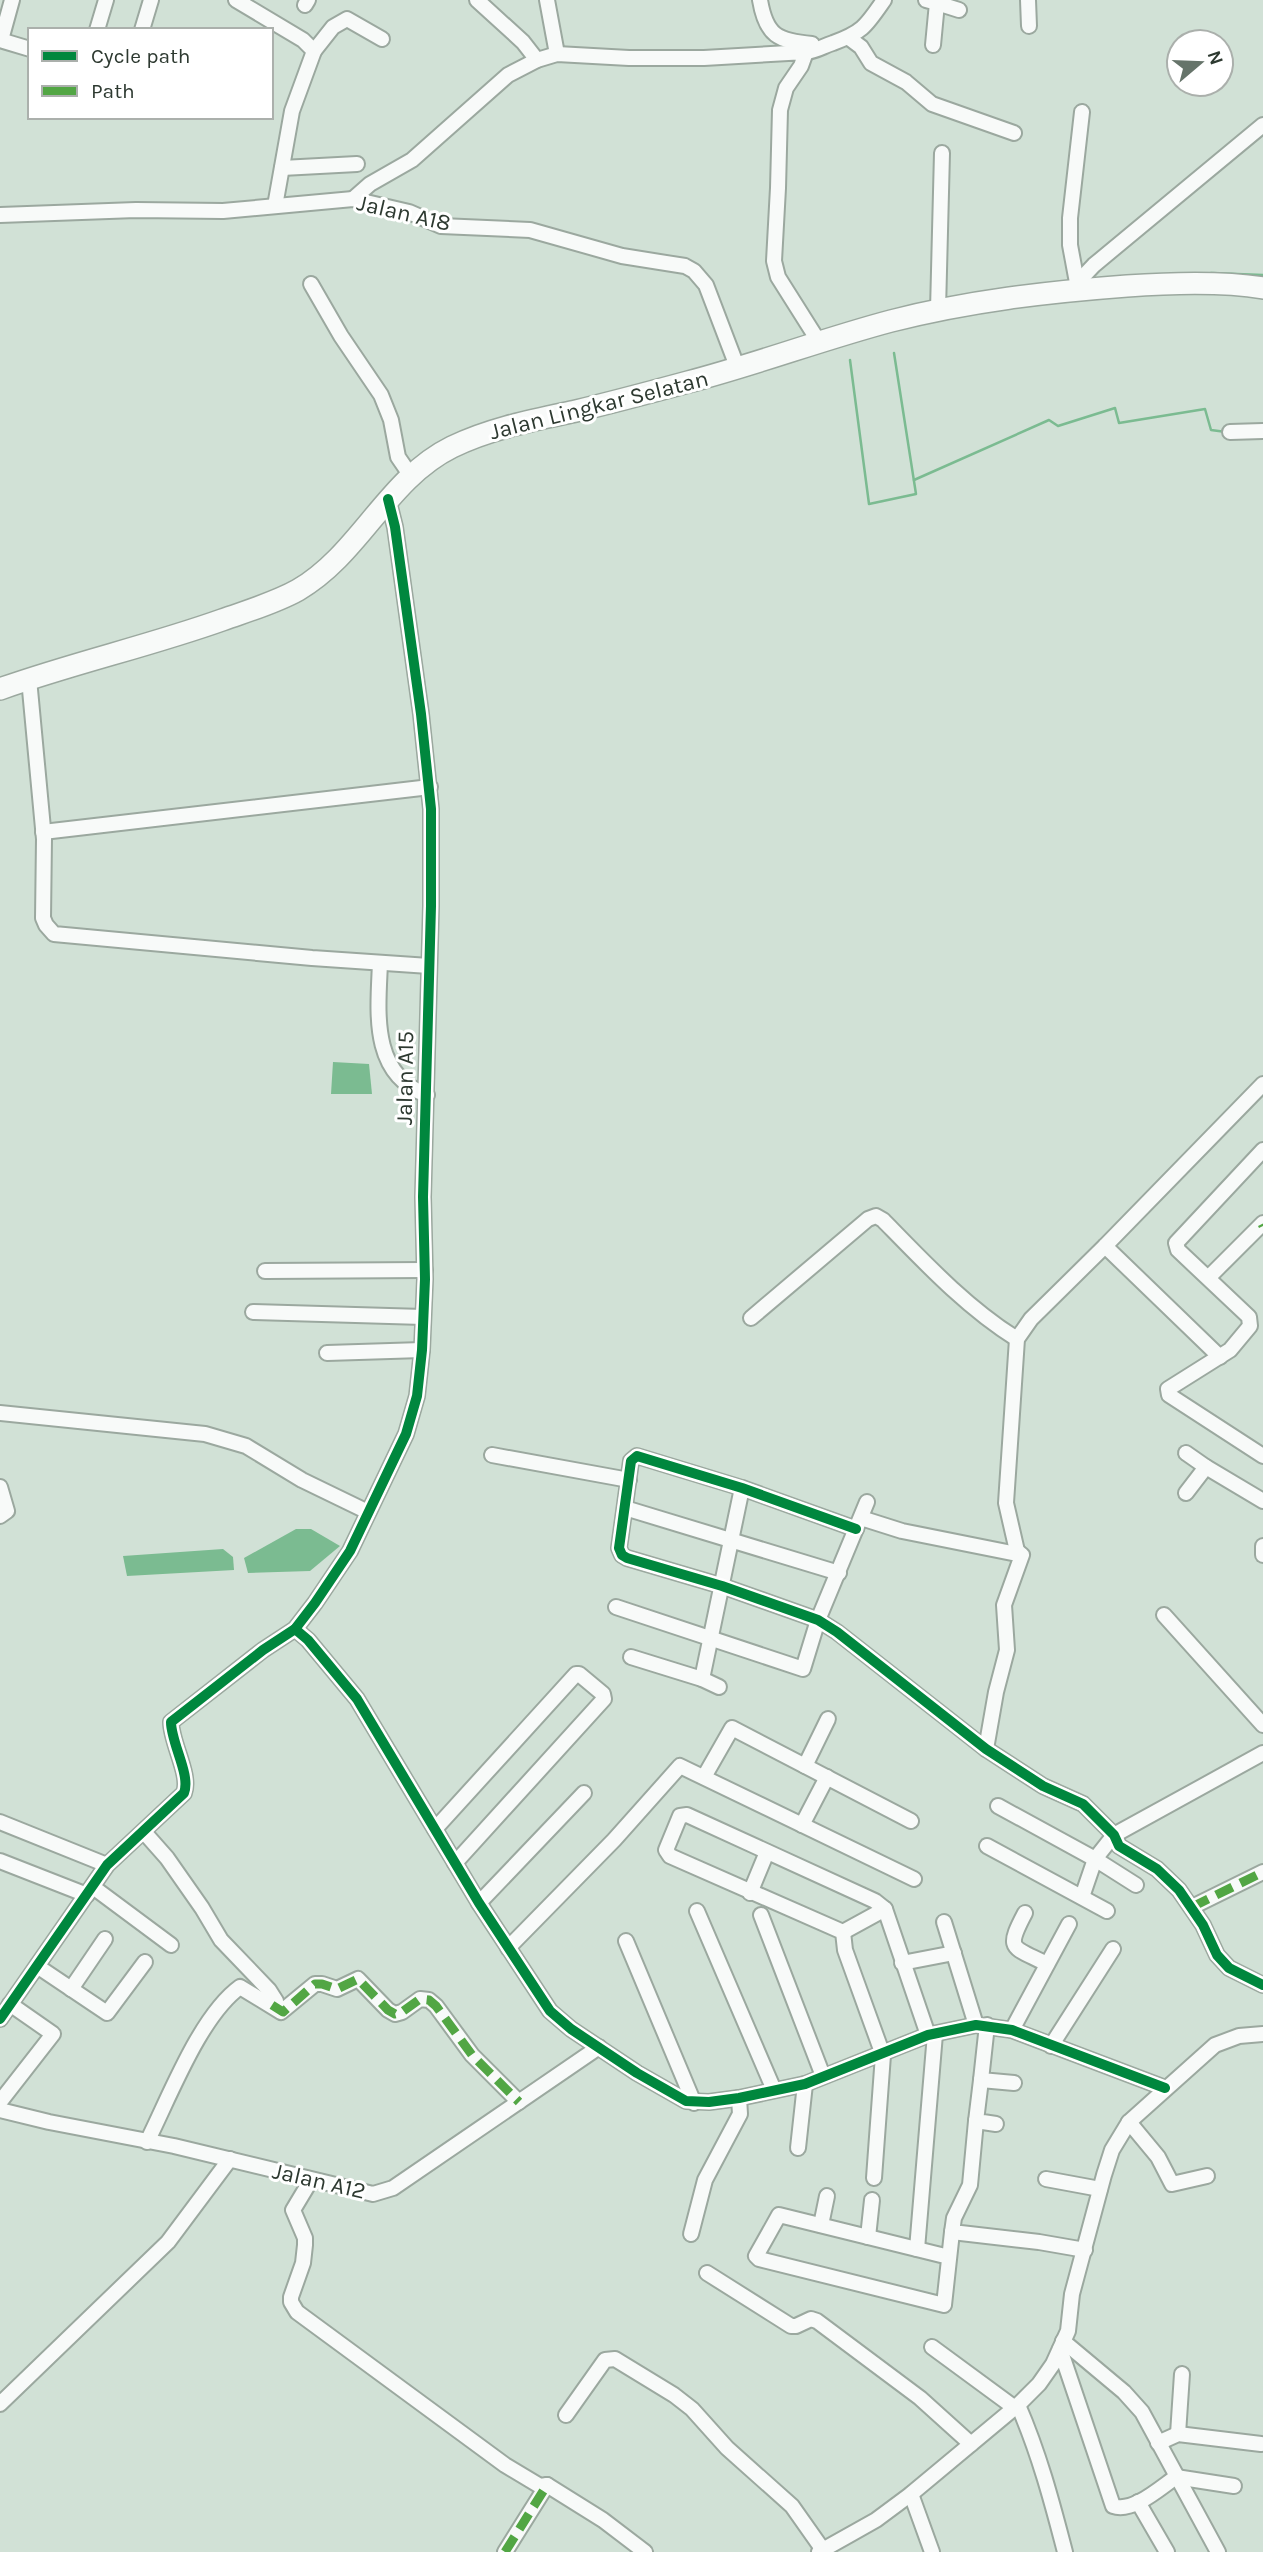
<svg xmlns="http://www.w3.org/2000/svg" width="1263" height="2552" font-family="Karla,sans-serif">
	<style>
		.water { fill: #7bbb91 }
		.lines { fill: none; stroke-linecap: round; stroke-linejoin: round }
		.stream { stroke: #7bbb91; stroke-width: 2.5 }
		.minor-casing { stroke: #9ba89f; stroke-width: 18 }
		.highway-casing { stroke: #9ba89f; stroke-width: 24 }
		.minor { stroke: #f8faf9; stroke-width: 14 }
		.highway { stroke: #f8faf9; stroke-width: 21 }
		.quiet { stroke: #52a644; stroke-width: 9; stroke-dasharray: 18 9; stroke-linecap: butt }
		.cycleway-casing { stroke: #fff; stroke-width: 15 }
		.cycleway { stroke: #00873e; stroke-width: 10 }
		.labels { text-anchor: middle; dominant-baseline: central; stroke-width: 6; stroke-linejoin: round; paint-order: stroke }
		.street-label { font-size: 23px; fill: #2d3930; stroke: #fff }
	</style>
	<rect width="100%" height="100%" fill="#d1e1d6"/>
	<g class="water">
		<path d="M333 1062 369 1064 372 1094H331Z"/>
		<path d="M296 1529H311L340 1546 310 1571 248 1573 244 1558Z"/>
		<path d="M223 1549 233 1557 234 1570 127 1576 123 1556Z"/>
	</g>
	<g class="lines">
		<g class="stream">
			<path d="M1211 273 1263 275"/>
			<path d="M850 360 869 504 916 494 894 353"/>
			<path d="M914 480 1049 420 1058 426 1115 408 1119 423 1205 409 1211 430 1226 432"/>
		</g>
		<defs>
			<g id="minor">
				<path d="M236 0 303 40 314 51 292 111 275 206"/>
				<path d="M477 0 523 42 537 60"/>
				<path d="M547 0 557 54"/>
				<path d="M760 0C766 36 778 41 812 44"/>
				<path d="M926 0 937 3 933 45"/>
				<path d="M1028 0 1029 26"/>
				<path d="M937 3 959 10"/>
				<path d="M305 5 308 0"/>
				<path d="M97 30 106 0"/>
				<path d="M142 30 151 0"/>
				<path d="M849 38 861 47 871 63 906 82 932 104 1014 133"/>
				<path d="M0 40 30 49"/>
				<path d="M1 40 12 0"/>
				<path d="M314 51 333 27 347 19 382 39"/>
				<path d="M806 52C817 51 823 46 833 43 863 32 866 26 884 0"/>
				<path d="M282 168 357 164"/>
				<path d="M353 199 370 184 412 160 508 75 537 60 557 54 629 58H704L806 52 801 66 786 88 780 110 778 188 774 261 778 277 819 342"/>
				<path d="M0 215 136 210 223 211 353 199 409 212 441 226 530 230 622 256 685 266 694 271 706 285 738 369"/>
				<path d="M1078 282 1094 265 1263 125"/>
				<path d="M311 284 341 336 381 395 391 420 398 457 411 476"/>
				<path d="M1078 288 1070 245V218L1082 112"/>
				<path d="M938 310 942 153"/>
				<path d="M1230 432 1263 431"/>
				<path d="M29 679 44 839 43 918 46 925 54 934 312 958 429 966"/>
				<path d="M43 832 430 787"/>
				<path d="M380 963C378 1012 370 1074 427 1095"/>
				<path d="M1263 1150 1176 1243 1178 1250 1249 1317 1250 1326 1230 1350 1168 1389 1169 1395 1263 1456"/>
				<path d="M265 1271 425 1270"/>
				<path d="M1209 1277 1263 1223"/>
				<path d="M253 1312 423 1317"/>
				<path d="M751 1318 868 1219 876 1216 883 1220C924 1262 967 1308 1017 1339"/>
				<path d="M327 1353 422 1350"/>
				<path d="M1220 1357 1105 1246 1263 1084"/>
				<path d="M0 1413 205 1434 246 1446 302 1480 368 1512"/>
				<path d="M1186 1453 1206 1467"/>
				<path d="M492 1455 629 1480"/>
				<path d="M0 1487 7 1511 0 1516"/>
				<path d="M1186 1493 1206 1467 1263 1501"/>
				<path d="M625 1508 839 1573"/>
				<path d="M861 1518 902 1531 1012 1553 1017 1551 1022 1555 1004 1605 1007 1650 996 1692 986 1749"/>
				<path d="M856 1529 742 1488 637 1456 631 1461 619 1548 622 1555 627 1558 722 1586 818 1620 837 1632 986 1749 1043 1786 1083 1804 1114 1835 1119 1846 1157 1869 1179 1890 1203 1925 1217 1955 1229 1968 1263 1985"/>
				<path d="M1263 1546V1555"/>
				<path d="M1017 1551 1006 1503 1017 1339 1031 1319 1105 1246"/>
				<path d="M616 1607 803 1669 818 1620 867 1502"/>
				<path d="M1164 1615 1263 1725"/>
				<path d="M295 1629 308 1640 357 1699 479 1903 550 2011 571 2029 637 2073 686 2101 709 2102 739 2098 805 2084 928 2035 976 2025 1012 2030 1165 2088"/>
				<path d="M631 1657 702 1679 719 1687"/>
				<path d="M702 1679 742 1488"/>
				<path d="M805 1766 828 1719"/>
				<path d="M704 1777 732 1728 911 1821"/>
				<path d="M998 1806 1095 1859 1136 1885"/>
				<path d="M0 1822 107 1865"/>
				<path d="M802 1825 827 1777"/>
				<path d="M435 1829 576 1674H579L603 1694 604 1699 455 1863"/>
				<path d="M144 1832 167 1858 202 1908 221 1940 269 1990 276 2001 275 2005H272"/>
				<path d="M987 1846 1107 1911"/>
				<path d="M0 1861 87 1895"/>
				<path d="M93 1887 171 1945"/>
				<path d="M750 1893 767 1852"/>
				<path d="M1082 1897 1095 1859 1114 1835 1263 1753"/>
				<path d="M479 1903 584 1793"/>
				<path d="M1192 1907 1263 1872"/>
				<path d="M697 1911 774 2090"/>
				<path d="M1025 1913C1005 1951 1012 1946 1047 1964"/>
				<path d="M761 1915 823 2076"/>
				<path d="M944 1922 976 2025"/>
				<path d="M843 1932 885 1909"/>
				<path d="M626 1941 694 2103"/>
				<path d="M508 1948 614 1840 680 1766 914 1879"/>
				<path d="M902 1963 954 1953"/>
				<path d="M37 1966 107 2013 145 1962"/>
				<path d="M71 1989 105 1939"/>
				<path d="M0 2019 107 1865 184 1793C191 1775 171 1743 171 1722L263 1650 295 1629 315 1603 350 1551 406 1434 417 1396 422 1350 425 1279 423 1197 431 906V809L421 714 395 527 388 499"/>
				<path d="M987 2025 981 2080 1014 2083"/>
				<path d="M1012 2030 1069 1924"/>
				<path d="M1051 2046 1113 1949"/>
				<path d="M981 2080 976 2121 996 2124"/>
				<path d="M0 2102 53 2034 10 2004"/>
				<path d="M0 2110 49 2122 174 2146 373 2194 393 2188 599 2047"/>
				<path d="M976 2121 970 2185 954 2218 952 2232 1039 2242 1085 2250"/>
				<path d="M1129 2122 1158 2157 1172 2184 1207 2176"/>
				<path d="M147 2142C170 2096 200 2016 240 1987L281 2012 315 1984H322L337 1989 358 1979 388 2010 395 2014 402 2012 420 1999 429 2000 436 2006 472 2055 519 2102"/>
				<path d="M798 2148 805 2084"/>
				<path d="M874 2178 883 2055 845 1950 843 1932 670 1856 666 1850 680 1816 687 1815 875 1901 885 1909 928 2035"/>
				<path d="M1046 2179 1100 2189"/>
				<path d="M311 2180 293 2210 305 2238V2245L303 2263 291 2297V2302L297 2312 505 2465 540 2486 547 2485 603 2520 645 2552"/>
				<path d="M821 2225 827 2196"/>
				<path d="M691 2234 705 2180 740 2114 739 2098"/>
				<path d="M868 2237 872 2200"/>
				<path d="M917 2249 935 2034"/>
				<path d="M949 2257 779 2215 756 2256 759 2259 944 2305 952 2232"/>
				<path d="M707 2273 791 2326H796L811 2319 817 2321 920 2398 971 2444"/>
				<path d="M1063 2341 1124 2392 1142 2412 1218 2552"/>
				<path d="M932 2347 1015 2408"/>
				<path d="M1060 2349 1113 2506C1133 2513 1160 2488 1176 2477L1234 2486"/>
				<path d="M0 2404 168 2242 230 2159"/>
				<path d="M1018 2405C1039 2453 1052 2502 1065 2552"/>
				<path d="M566 2415 605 2360 615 2359 674 2395 692 2409 727 2448 792 2506 823 2550"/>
				<path d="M1178 2434 1182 2374"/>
				<path d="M1158 2443 1178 2434 1261 2444"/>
				<path d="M911 2494 932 2552"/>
				<path d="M1138 2502 1167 2552"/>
				<path d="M505 2552 547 2485"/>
				<path d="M819 2552 876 2520 911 2494 1018 2405 1039 2384 1053 2364 1068 2331 1072 2294 1104 2175 1112 2150 1129 2122 1215 2045 1239 2036 1263 2034"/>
			</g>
			<path id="highway" d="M0 689C73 663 149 646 222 620 247 611 275 603 298 590 360 554 387 479 452 447 491 428 534 420 576 411 614 402 651 392 688 382 757 364 823 339 891 321 969 301 1047 292 1127 286 1170 283 1221 281 1263 288"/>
		</defs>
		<use href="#minor" class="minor-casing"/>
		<use href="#highway" class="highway-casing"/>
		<use href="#minor" class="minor"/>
		<use href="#highway" class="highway"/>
		<g class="quiet">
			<path d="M1262 1224 1263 1226"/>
			<path d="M1192 1907 1263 1872"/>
			<path d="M272 2005 283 2012 315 1984H322L337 1989 358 1979 388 2010 395 2014 402 2012 420 1999 429 2000 436 2006 472 2055 519 2102"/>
			<path d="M505 2552 547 2485"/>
		</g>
		<defs>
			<g id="cycleway">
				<path d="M856 1529 742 1488 637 1456 631 1461 619 1548 622 1555 627 1558 722 1586 818 1620 837 1632 986 1749 1043 1786 1083 1804 1114 1835 1119 1846 1157 1869 1179 1890 1203 1925 1217 1955 1229 1968 1263 1985"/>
				<path d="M295 1629 308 1640 357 1699 479 1903 550 2011 571 2029 637 2073 686 2101 709 2102 739 2098 805 2084 928 2035 976 2025 1012 2030 1165 2088"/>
				<path d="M0 2019 107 1865 184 1793C191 1775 171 1743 171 1722L263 1650 295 1629 315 1603 350 1551 406 1434 417 1396 422 1350 425 1279 423 1197 431 906V809L421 714 395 527 388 499"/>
			</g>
		</defs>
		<use href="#cycleway" class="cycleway-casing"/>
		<use href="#cycleway" class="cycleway"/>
	</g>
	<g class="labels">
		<g class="street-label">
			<text transform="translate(404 213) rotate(13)">Jalan A18</text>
			<text transform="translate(599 405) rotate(-14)">Jalan Lingkar Selatan</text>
			<text transform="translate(405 1078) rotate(-89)">Jalan A15</text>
			<text transform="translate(319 2181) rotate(13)">Jalan A12</text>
		</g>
	</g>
	<rect x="28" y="28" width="245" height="91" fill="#ffffff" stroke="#abb0ac" stroke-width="2"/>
	<rect x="42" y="51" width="35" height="10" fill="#00873e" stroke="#abb0ac" stroke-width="2"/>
	<text x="91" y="63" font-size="21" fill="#2d3930">Cycle path</text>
	<rect x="42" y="86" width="35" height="10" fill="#52a644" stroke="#abb0ac" stroke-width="2"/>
	<text x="91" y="98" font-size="21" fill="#2d3930">Path</text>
	<g transform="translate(1200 63) rotate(71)"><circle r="33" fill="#ffffff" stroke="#abb0ac" stroke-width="2"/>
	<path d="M0-5L12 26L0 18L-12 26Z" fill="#66746a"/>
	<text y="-10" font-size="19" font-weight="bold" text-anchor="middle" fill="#2d3930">N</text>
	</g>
</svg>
